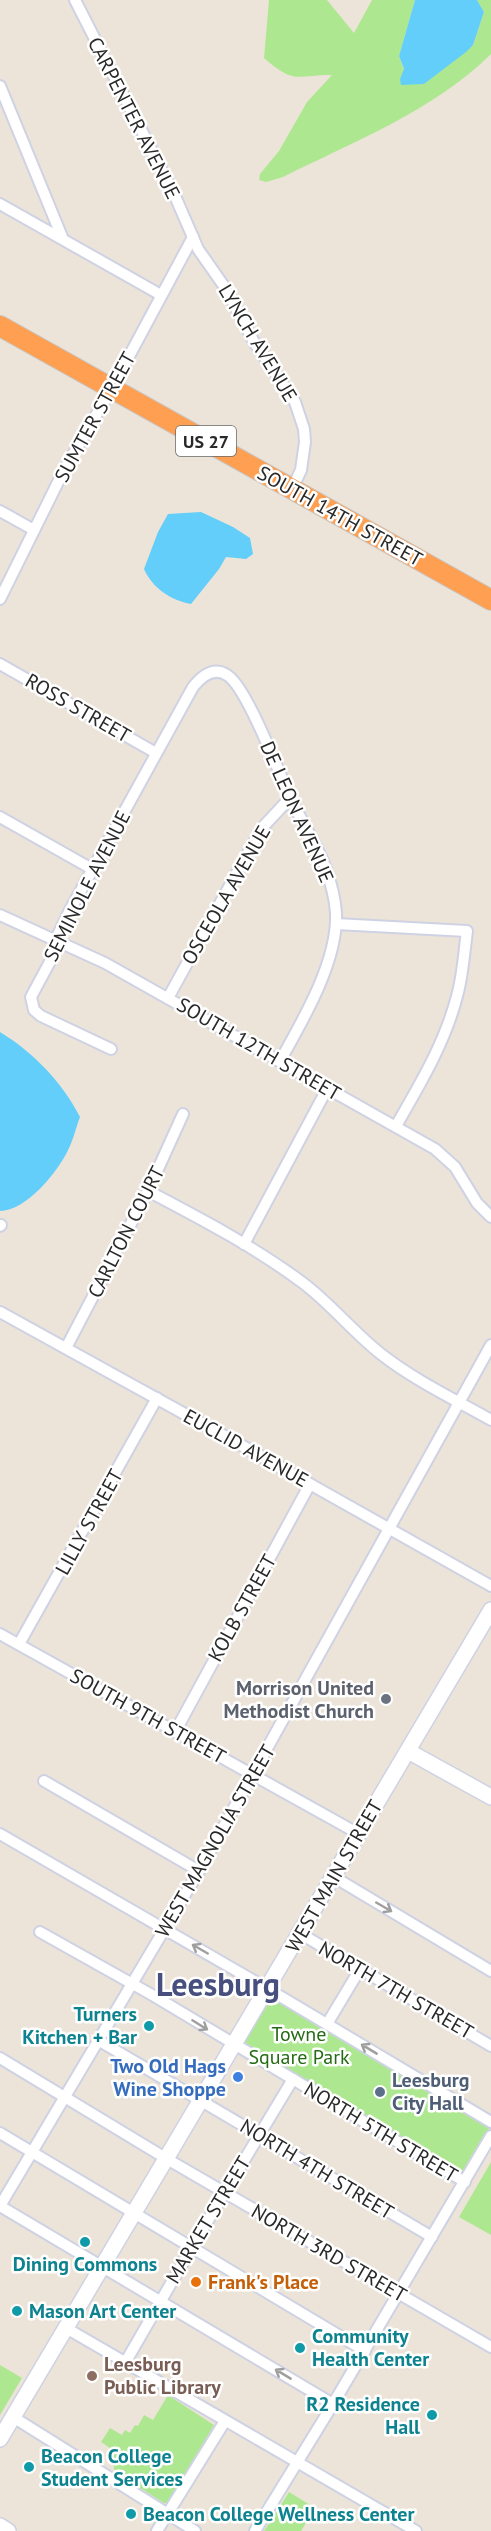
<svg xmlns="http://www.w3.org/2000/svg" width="491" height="2531" font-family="'PT Sans',sans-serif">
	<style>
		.green { fill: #ade890 }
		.water { fill: #62cef9 }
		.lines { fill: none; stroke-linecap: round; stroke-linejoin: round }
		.street-casing { stroke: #ced2e3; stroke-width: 14 }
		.secondary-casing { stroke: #ced2e3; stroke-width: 18 }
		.highway-casing { stroke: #c7c7c7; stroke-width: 22 }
		.street { stroke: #fff; stroke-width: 10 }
		.secondary { stroke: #fff; stroke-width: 15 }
		.highway { stroke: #ff9f51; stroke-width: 20 }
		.oneway { stroke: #9f9f9f }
		.worship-dot { fill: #6b7280; stroke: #fff; stroke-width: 2 }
		.culture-dot { fill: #0f9aa8; stroke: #fff; stroke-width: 2 }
		.shop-dot { fill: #3f7fe0; stroke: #fff; stroke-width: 2 }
		.service-dot { fill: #5c6f8a; stroke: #fff; stroke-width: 2 }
		.food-dot { fill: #e8710a; stroke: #fff; stroke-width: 2 }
		.education-dot { fill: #8d6e63; stroke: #fff; stroke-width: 2 }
		.labels { text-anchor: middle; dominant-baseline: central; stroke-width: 5; stroke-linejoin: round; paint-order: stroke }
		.shield { fill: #fff; stroke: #696969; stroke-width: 1.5 }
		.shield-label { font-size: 18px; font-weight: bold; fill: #292929 }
		.street-label { font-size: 20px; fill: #292929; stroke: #fff }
		.worship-label { font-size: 20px; font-weight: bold; fill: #5b616d; stroke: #fff; text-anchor: end }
		.culture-label { font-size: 20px; font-weight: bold; fill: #0d838f; stroke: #fff; text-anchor: start }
		.park-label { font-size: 20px; fill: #246b13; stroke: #fff }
		.shop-label { font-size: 20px; font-weight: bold; fill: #366cbe; stroke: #fff; text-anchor: end }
		.service-label { font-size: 20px; font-weight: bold; fill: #4e5e75; stroke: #fff; text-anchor: start }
		.food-label { font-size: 20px; font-weight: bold; fill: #c56008; stroke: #fff; text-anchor: start }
		.education-label { font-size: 20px; font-weight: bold; fill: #785e54; stroke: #fff; text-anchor: start }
		.town-label { font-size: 32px; font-weight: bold; fill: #464f7d; stroke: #fff }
	</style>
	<rect width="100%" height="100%" fill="#ede4d9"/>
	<g class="green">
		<path d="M269 0H327L354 33 372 0H415L399 56 404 70 400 79 424 84 473 45 484 12 477 0H491V54C433 111 355 141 283 177L266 182 259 180 260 174 279 151 307 102 332 75C296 75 295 85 264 58Z"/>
		<path d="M272 1997 490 2127 462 2174 242 2045Z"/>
		<path d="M491 2162V2235L459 2217Z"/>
		<path d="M0 2365 22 2378 0 2415Z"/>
		<path d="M168 2395 214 2425 168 2503H164L115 2472C110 2455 121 2454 101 2442L110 2428 122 2435 125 2430 130 2433 135 2425 138 2426 144 2415 153 2420Z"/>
		<path d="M289 2492 315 2508 301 2531H264Z"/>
	</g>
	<g class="water">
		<path d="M415 0H477L484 12 473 45 466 52 424 84 401 85 400 79 404 69 399 56Z"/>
		<path d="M201 512 233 527 250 538 253 554 246 559 226 557 219 569 191 604C171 600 153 589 144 569L158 532 168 514Z"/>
		<path d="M0 1032C33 1052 63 1083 80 1117 76 1127 74 1138 69 1148 59 1171 26 1211 0 1211Z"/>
	</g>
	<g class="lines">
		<defs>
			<g id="street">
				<path d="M75 0 175 196 198 249 226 289 254 342 295 402 304 429 305 442 301 470 292 489"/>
				<path d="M0 86 62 237"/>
				<path d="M0 204 161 295"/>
				<path d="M0 511 34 530"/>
				<path d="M0 599 64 470 112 388 193 237"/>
				<path d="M0 664 156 753"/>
				<path d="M0 817 92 869"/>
				<path d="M0 915 105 963 435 1149 455 1167 477 1203 491 1217"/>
				<path d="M336 924 467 931C464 953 463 975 457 996 445 1043 420 1084 396 1126"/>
				<path d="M168 998 261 829 290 798"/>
				<path d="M111 1049 41 1016 34 1010 31 997 53 956 56 947V939L69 912 193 687C201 677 213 666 227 675 247 687 279 774 291 799 302 823 317 844 326 869 331 883 335 898 336 913 338 961 303 1020 280 1061"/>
				<path d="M148 1191C201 1219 255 1247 303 1283 331 1304 353 1332 381 1354 414 1380 454 1399 491 1420"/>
				<path d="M0 1226 1 1225"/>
				<path d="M244 1244 327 1089"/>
				<path d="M0 1312 239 1444 491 1586"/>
				<path d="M66 1348 148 1191 183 1114"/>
				<path d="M0 1634 359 1834"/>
				<path d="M19 1644 157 1398"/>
				<path d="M175 1732 310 1484"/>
				<path d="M44 1781 199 1871"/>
				<path d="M0 1834 268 1989 491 2122"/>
				<path d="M334 1877 491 1971"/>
				<path d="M40 1932 154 1996 465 2182"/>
				<path d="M301 1934 491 2046"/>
				<path d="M327 2024 360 1969"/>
				<path d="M98 2040 432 2237"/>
				<path d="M0 2058 167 2159 491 2347"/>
				<path d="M0 2133 365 2351"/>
				<path d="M0 2206 199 1871 491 1345"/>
				<path d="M0 2206 333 2404"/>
				<path d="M66 2328 416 2531"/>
				<path d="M125 2363 192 2247 293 2079"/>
				<path d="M13 2417 195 2531"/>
				<path d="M157 2531 225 2421"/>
				<path d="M255 2531 333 2404 491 2136"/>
			</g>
			<g id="secondary">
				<path d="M408 1751 491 1797"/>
				<path d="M0 2439 491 1610"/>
				<path d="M0 2526 8 2531"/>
			</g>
			<path id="highway" d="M0 326 491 600"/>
		</defs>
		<use href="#street" class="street-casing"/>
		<use href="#secondary" class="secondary-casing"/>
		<use href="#highway" class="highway-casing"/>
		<use href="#street" class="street"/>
		<use href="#secondary" class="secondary"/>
		<use href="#highway" class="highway"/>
	</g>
	<defs><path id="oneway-shaft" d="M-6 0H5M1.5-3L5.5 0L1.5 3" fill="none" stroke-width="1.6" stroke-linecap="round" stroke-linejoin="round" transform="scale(1.5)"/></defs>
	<g class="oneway">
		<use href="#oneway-shaft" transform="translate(384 1907) rotate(30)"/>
		<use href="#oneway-shaft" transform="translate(200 1949) rotate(-150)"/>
		<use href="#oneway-shaft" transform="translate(200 2025) rotate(32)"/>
		<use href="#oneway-shaft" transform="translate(369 2049) rotate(-149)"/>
		<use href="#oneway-shaft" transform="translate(283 2374) rotate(-149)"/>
	</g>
	<circle class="worship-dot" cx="386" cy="1699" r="6"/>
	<g class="culture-dot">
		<circle cx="149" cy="2026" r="6"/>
		<circle cx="85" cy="2242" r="6"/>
		<circle cx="17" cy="2311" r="6"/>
		<circle cx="300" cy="2348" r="6"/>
		<circle cx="432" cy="2415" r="6"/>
		<circle cx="29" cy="2467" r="6"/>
		<circle cx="131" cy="2514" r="6"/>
	</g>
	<circle class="shop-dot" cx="238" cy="2077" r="6"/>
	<circle class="service-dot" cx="380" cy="2092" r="6"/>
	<circle class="food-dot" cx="196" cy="2282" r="6"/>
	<circle class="education-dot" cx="92" cy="2376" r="6"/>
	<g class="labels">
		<rect class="shield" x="176" y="426" width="60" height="30" rx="4.5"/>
		<g class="shield-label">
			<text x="206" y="441">US 27</text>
		</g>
		<g class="street-label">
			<text transform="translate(134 118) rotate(63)">CARPENTER AVENUE</text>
			<text transform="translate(258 343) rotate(59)">LYNCH AVENUE</text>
			<text transform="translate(95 417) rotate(-61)">SUMTER STREET</text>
			<text transform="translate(340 516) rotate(29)">SOUTH 14TH STREET</text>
			<text transform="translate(78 708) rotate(30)">ROSS STREET</text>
			<text transform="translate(297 812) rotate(66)">DE LEON AVENUE</text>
			<text transform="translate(87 886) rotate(-63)">SEMINOLE AVENUE</text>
			<text transform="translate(226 895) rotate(-60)">OSCEOLA AVENUE</text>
			<text transform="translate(259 1049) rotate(30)">SOUTH 12TH STREET</text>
			<text transform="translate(126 1232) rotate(-63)">CARLTON COURT</text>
			<text transform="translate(246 1448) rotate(29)">EUCLID AVENUE</text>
			<text transform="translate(89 1522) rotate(-61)">LILLY STREET</text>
			<text transform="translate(242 1608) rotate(-61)">KOLB STREET</text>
			<text transform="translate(148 1716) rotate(29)">SOUTH 9TH STREET</text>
			<text transform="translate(215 1841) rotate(-60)">WEST MAGNOLIA STREET</text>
			<text transform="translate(334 1876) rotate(-60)">WEST MAIN STREET</text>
			<text transform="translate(396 1990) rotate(30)">NORTH 7TH STREET</text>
			<text transform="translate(381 2132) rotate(31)">NORTH 5TH STREET</text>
			<text transform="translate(317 2169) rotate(31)">NORTH 4TH STREET</text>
			<text transform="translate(208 2220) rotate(-59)">MARKET STREET</text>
			<text transform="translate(329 2253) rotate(30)">NORTH 3RD STREET</text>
		</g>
		<g class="worship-label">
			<text x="374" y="1688">Morrison United<tspan x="374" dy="23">Methodist Church</tspan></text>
		</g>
		<g class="culture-label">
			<text x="137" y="2014" text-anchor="end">Turners<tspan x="137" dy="23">Kitchen + Bar</tspan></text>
			<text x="85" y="2264" text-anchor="middle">Dining Commons</text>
			<text x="29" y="2311">Mason Art Center</text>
			<text x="312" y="2336">Community<tspan x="312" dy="23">Health Center</tspan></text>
			<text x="420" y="2404" text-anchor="end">R2 Residence<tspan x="420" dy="23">Hall</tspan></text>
			<text x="41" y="2456">Beacon College<tspan x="41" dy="23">Student Services</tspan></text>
			<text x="143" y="2514">Beacon College Wellness Center</text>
		</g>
		<g class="park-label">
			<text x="299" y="2034">Towne<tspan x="299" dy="23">Square Park</tspan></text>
		</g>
		<g class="shop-label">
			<text x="226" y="2066">Two Old Hags<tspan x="226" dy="23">Wine Shoppe</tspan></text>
		</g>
		<g class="service-label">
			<text x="392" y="2080">Leesburg<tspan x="392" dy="23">City Hall</tspan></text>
		</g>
		<g class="food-label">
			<text x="208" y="2282">Frank's Place</text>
		</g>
		<g class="education-label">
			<text x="104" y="2364">Leesburg<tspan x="104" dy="23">Public Library</tspan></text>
		</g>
		<g class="town-label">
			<text x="218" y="1984">Leesburg</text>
		</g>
	</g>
</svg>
